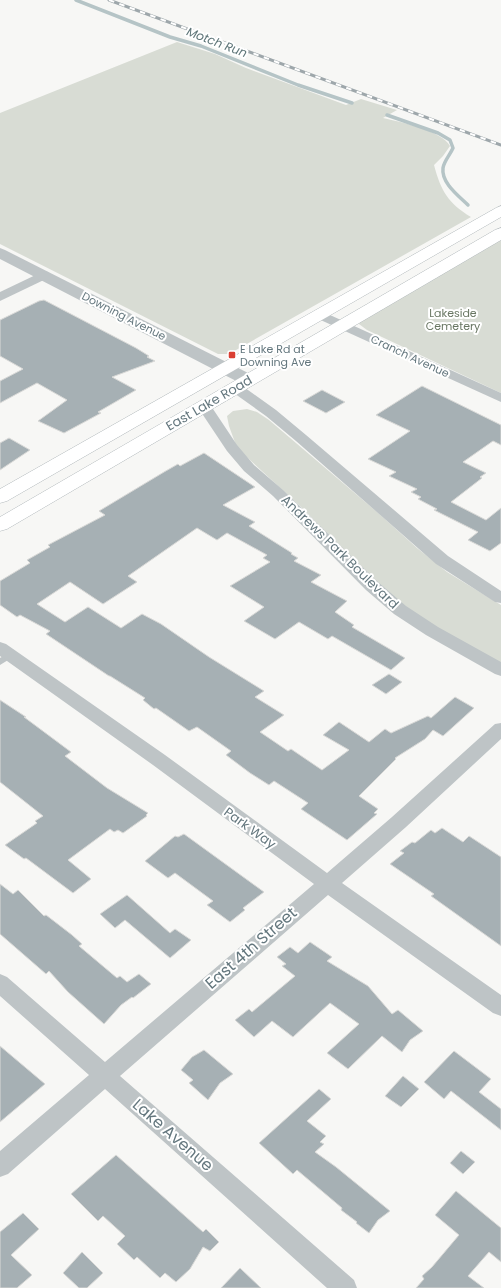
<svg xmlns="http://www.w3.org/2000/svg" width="501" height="1288" font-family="Poppins,sans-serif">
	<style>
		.green { fill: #d8dcd4 }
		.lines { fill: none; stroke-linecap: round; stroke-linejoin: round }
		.stream { stroke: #b5c4c6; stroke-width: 3.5 }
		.building { fill: #a6b0b4; stroke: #d9d9d7 }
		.secondary-casing { stroke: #b1b8bb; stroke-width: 1 }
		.service { fill: #bec4c6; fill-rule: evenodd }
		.minor { fill: #bec4c6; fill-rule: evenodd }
		.tertiary { fill: #bec4c6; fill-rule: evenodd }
		.secondary { fill: #fff; fill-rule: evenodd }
		.rail-casing { stroke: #9ea7ab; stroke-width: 3 }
		.rail { stroke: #fff; stroke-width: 2; stroke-dasharray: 5.5; stroke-linecap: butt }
		.poi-dot { fill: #da3f33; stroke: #fff; stroke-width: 1.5 }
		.labels { text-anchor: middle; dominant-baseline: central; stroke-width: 4; stroke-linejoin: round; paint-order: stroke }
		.far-park-label { font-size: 11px; fill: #697763; stroke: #fff }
		.far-street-label { font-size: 11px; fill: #64777e; stroke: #fff }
		.far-poi-label { font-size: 11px; fill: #64777e; stroke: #fff; text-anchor: start }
		.far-water-label { font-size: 12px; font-style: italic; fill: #5f7679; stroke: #fff }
		.street-label { font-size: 13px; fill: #64777e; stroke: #fff }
		.near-street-label { font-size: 16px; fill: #64777e; stroke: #fff }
	</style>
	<rect width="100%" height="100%" fill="#f7f7f5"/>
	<g class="green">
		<path d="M177 42 215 54 246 68 346 105 361 99 397 110 383 118C400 122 441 130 450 146L443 156 434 165C441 191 448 203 471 217L229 354H218L0 244V113Z"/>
		<path d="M501 238V393L367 330 359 324 360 322Z"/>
		<path d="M247 409 257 412 269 420 377 512 417 548 447 572 501 605V666L438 631 390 595 302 508 237 448 229 426 227 416 233 411Z"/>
	</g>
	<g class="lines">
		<g class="stream">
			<path d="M76 0 170 37 201 46 298 85 352 103"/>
			<path d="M387 115 438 133 450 140 453 148C450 155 444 161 443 168 441 183 459 196 468 205"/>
		</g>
	</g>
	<g class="building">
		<path d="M44 300 136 348 149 356 147 357 155 361 112 377 136 390 98 412 101 413 64 433 38 421 67 400 37 383 0 403V381L23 369 0 356V320L39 301Z"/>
		<path d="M422 386 501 425V445L493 441 463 462 486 473 480 477 482 478 451 502 486 520 501 508V543L490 551 468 540 478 532 434 510 437 509 418 499 421 497 411 492 417 489 389 476 396 472 368 459 410 431 376 415Z"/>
		<path d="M322 390 343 401 345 402 326 413 303 401Z"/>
		<path d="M9 438 30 450 0 470V443Z"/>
		<path d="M204 453 255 487 223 505 255 522 249 526 292 553 291 554 298 558 294 561 321 575 311 582 347 601 335 612 354 625 352 627 405 658 391 670 332 636 328 639 299 622 275 639 244 621 264 607 230 586 270 562 263 558 267 555 227 533 217 540 197 528 128 576 137 582 103 604 70 582 37 604 65 622 88 607 121 628 142 614 161 624 209 657 264 691 255 697 284 715 260 732 288 751 291 749 322 770 349 750 323 735 339 722 369 742 385 729 391 733 428 716 431 718 455 697 474 708 443 736 433 730 425 739 395 758 396 759 359 796 378 809 374 813 377 814 347 840 301 809 308 803 274 781 269 785 250 773 226 755 231 751 197 727 189 731 156 708 154 709 143 700 145 698 110 676H109L46 634 50 631 20 615 17 617 0 605V581L30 563 27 560 50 547 48 545 105 515 99 511 164 472 178 464 180 466Z"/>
		<path d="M389 674 402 682 386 694 372 685Z"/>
		<path d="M0 700 26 717H24L71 752 65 756 107 788 148 813 146 815 147 816 123 833 118 830 114 832 110 829 68 860 91 879 73 893 26 858 24 859 5 845 37 823 35 821 43 816 0 782Z"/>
		<path d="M442 828 463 842 469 836 501 857V946L431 896 434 894 390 864 404 853 400 851 412 842 415 843 431 830 435 833Z"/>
		<path d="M184 834 264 892 243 908 245 910 230 922 207 905 213 901 175 873 168 878 145 861 175 836 178 837Z"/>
		<path d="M0 884 13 894 18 890 44 916 46 915 72 935 82 944 79 946 117 978 120 976 127 982 139 974 151 984 133 998 132 997 121 1005 104 1024 68 992 49 971 46 974 0 934Z"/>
		<path d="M127 895 170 933 175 929 191 940 170 958 125 920 115 928 100 914Z"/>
		<path d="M310 942 332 957 327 961 368 986 392 1014 398 1010 423 1031 410 1040 402 1052 382 1036 348 1069 327 1053 359 1024 330 1003 293 1037 272 1021 254 1037 235 1020 249 1009 252 1012 295 976 282 966 286 964 277 957 290 947 298 953Z"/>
		<path d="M0 1046 45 1084 0 1122Z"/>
		<path d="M204 1050 233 1074 220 1083 208 1100 189 1083 193 1080 181 1070 192 1057Z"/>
		<path d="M454 1051 491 1079 479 1092 501 1109V1130L451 1091 444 1099 424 1082Z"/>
		<path d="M403 1076 419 1089 401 1107 385 1096Z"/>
		<path d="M319 1089 331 1099 307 1121 326 1136 320 1142 324 1144 315 1152 336 1167 390 1211 378 1220 369 1233 356 1223 357 1222 341 1210 342 1208 297 1170 293 1174 259 1143Z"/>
		<path d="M461 1151 475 1162 463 1174 450 1163Z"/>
		<path d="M116 1155 203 1232 206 1229 219 1242 210 1251 203 1247 190 1269 176 1282 165 1273 160 1278 137 1257 134 1260 117 1244 125 1236 103 1216 98 1221 71 1194Z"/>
		<path d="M456 1191 501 1228V1262L489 1252 468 1276 484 1288H416L424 1279 422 1276 432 1267 459 1235 435 1215Z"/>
		<path d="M23 1213 39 1229 11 1255 32 1275 17 1288H0V1232Z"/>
		<path d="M82 1252 103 1273 87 1288H79L63 1273Z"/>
		<path d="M240 1268 261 1288H221Z"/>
	</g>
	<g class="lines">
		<defs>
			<g id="secondary">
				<path d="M501 206V217L7 501 0 503V489L496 208Z"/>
				<path d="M501 228V240L7 529 0 531V517L495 230Z"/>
			</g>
		</defs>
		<use href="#secondary" class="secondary-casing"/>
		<path class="service" d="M10 652 13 653 14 655 13 657 0 665V658Z"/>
		<g class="minor">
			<path d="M44 271 48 272 50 275 48 278 0 301V292Z"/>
			<path d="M319 310 501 393V402L314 317 312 314 314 311Z"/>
			<path d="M236 384 241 385 276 410 306 435 448 556 501 591V603L495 602 436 564 296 441 266 416 231 391 229 388 231 385Z"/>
			<path d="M204 402 209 403 237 445 254 465 283 490 378 582 406 606 438 627 501 662V676L495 674 426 635 394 614 366 590 273 496 244 471 227 451 197 406 199 403Z"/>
			<path d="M0 642 6 644 165 755 327 873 392 817 495 724 501 723V739L406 827 342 883 501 995V1016L493 1013 328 895 120 1076 354 1280 357 1288H327L105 1089 8 1174 0 1177V1151L89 1075 0 996V974L7 977 105 1062 314 884 153 765 0 656Z"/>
		</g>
		<path class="tertiary" d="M0 248 5 250 254 376 257 380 254 384 248 385 242 384 0 259Z"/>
		<use href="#secondary" class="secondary"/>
		<defs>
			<path id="rail" d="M109 0 501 145"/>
		</defs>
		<use href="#rail" class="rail-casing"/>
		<use href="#rail" class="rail"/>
	</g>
	<rect class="poi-dot" x="228" y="351" width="8" height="8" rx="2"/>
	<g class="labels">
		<g class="far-park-label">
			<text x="453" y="313">Lakeside<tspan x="453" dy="13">Cemetery</tspan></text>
		</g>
		<g class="far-street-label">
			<text transform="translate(124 316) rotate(27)">Downing Avenue</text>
			<text transform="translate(410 356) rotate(25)">Cranch Avenue</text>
		</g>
		<g class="far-poi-label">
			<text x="240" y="349">E Lake Rd at<tspan x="240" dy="13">Downing Ave</tspan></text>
		</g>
		<g class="far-water-label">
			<text transform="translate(217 42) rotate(21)">Motch Run</text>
		</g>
		<g class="street-label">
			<text transform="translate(209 403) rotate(-30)">East Lake Road</text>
			<text transform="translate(340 552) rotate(44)">Andrews Park Boulevard</text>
			<text transform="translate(250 828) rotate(36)">Park Way</text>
		</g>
		<g class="near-street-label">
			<text transform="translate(251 948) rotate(-41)">East 4th Street</text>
			<text transform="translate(173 1135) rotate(41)">Lake Avenue</text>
		</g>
	</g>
</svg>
